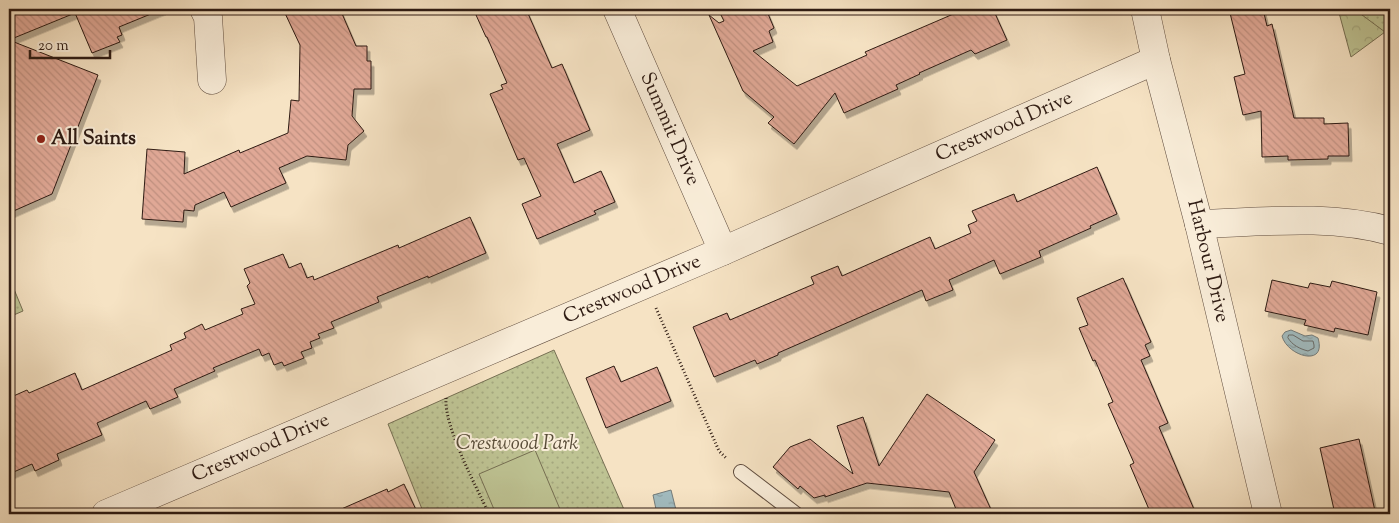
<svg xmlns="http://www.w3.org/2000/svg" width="1399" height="523" font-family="'Sorts Mill Goudy',serif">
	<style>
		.forest { fill: url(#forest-crowns); stroke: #766f53 }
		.park { fill: url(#park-dots); stroke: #766f53 }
		.pitch { fill: #bec393; stroke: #766f53 }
		.water { fill: url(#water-ripples); stroke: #737b7a }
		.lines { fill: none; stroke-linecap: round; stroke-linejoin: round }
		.shore { stroke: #686b69; stroke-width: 1 }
		.building { fill: url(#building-back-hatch); stroke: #2e1b13; filter: url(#shadow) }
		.lane-casing { stroke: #604d3f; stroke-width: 16 }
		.street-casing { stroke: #604d3f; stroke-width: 29 }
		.path { stroke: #2e1b13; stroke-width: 3; stroke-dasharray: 1 2.5; stroke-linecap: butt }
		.lane { stroke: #f9edd9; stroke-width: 14 }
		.street { stroke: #f9edd9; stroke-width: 28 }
		.poi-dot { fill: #8f2418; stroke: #f9edd9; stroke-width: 2 }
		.labels { text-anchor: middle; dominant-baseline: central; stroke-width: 4; stroke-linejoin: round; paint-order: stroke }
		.street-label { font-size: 20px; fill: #2e1b13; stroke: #f9edd9 }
		.poi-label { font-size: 20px; font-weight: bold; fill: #2e1b13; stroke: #f9edd9; text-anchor: start }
		.park-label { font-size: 20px; font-style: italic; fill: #594d39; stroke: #f9edd9 }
	</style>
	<defs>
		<pattern id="forest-crowns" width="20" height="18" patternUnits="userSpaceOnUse" patternTransform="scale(1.25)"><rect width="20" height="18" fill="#bec393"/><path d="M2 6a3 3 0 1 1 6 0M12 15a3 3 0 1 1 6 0" fill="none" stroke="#a4a77e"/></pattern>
		<pattern id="park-dots" width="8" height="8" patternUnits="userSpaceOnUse" patternTransform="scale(1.25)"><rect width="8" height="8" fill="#bec393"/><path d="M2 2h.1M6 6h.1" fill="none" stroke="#a4a77e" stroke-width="1.8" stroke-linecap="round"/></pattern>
		<pattern id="water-ripples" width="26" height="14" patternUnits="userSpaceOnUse" patternTransform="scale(1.25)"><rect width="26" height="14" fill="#a1bbbf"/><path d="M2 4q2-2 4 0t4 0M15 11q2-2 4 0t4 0" fill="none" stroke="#8ba0a3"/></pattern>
		<pattern id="building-back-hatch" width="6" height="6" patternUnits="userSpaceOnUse" patternTransform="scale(1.25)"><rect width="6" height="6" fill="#e0a896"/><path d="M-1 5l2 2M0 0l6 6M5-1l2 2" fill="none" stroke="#c09080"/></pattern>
		<filter id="shadow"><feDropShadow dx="3" dy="5.5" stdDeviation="0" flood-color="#0004"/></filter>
	</defs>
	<rect width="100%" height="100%" fill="#f6e3c4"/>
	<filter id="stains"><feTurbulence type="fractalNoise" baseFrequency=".004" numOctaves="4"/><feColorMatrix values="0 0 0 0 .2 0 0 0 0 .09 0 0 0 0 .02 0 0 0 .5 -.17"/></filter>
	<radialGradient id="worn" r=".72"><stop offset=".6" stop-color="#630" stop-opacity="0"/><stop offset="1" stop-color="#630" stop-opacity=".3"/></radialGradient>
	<path class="forest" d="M1338 9H1390V33L1385 32 1351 57Z"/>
	<g class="park">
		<path d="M1354 9H1390V33L1385 32Z"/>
		<path d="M9 277 23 311 9 317Z"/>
		<path d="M554 350 626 514H424L388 424Z"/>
	</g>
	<path class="pitch" d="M535 450 562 514H496L479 474Z"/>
	<g class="water">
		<path d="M1291 330 1305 336 1312 335 1318 338C1327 368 1287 356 1282 336L1285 332Z"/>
		<path d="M671 490 677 514H657L653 495Z"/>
	</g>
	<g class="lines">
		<path class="shore" d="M1289 335H1293L1303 341H1313L1314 345V348L1308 351C1300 349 1292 345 1288 338Z"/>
	</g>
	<g class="building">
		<path d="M9 9H163L119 27 122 35 117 37 120 42 92 53 75 13 9 40 98 75 52 194 9 213Z"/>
		<path d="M283 9H340L356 46H367V61H371V89H354L352 116 364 131 348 145 346 160 307 156 279 168 286 183 231 207 224 192 195 205 194 211 184 210 183 222 142 219 147 149 185 152 184 174 239 150 240 153 288 133 291 100 299 101 300 45Z"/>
		<path d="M492 9H526L552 68 562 64 590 130 557 144 574 183 601 171 615 202 594 211 596 214 537 239 522 204 541 196 524 158 518 160 490 94 503 89 501 85 507 83 487 37H486L476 15Z"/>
		<path d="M718 9H766L774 28 769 31 773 42 753 51 797 86 867 55 865 52 965 9H993L1007 40 975 54 971 50 919 73 920 74 896 85 898 89 844 113 835 93 794 144 768 123 774 117 743 91 709 15 719 23 724 21Z"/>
		<path d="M1229 9H1263L1267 26 1272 24 1294 118H1324V124L1348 123 1349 156H1328V159L1288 160V156L1262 157 1261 111 1243 115 1234 77 1245 74Z"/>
		<path d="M1097 167 1117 214 1090 226 1091 228 1039 251 1041 257 1000 274 994 260 949 280 953 290 926 301 922 290 778 353V355L757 364 755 360 714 377 693 327 727 313 730 320 814 284 811 277 838 266 842 276 930 237 935 249 971 233 968 225 977 221 972 211 1014 194 1017 202Z"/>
		<path d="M470 217 486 253 428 278V276L377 297 379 302 331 322 334 328 318 334 320 338 310 342 312 348 301 352 304 358 284 366 282 362 274 365 269 353 262 356 259 349 213 368 215 371 174 389 178 397 150 409 146 401 97 423 102 435 57 454 59 460 35 471 32 464 9 474V398L27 390 29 393 75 373 82 390 172 350 170 345 186 338 184 333 202 324 205 330 243 314 241 309 255 304 247 286 250 283 244 269 283 254 289 268 301 263 307 278 313 276 314 280 398 245 399 248Z"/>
		<path d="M1123 278 1151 342 1145 345 1150 356 1141 360 1168 423 1159 427 1196 514H1151L1130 465 1134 463 1108 404 1113 402 1095 360 1093 361 1079 328 1088 325 1077 298Z"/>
		<path d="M1272 280 1308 288 1310 283 1330 287 1332 281 1377 292 1368 335 1335 328 1334 332 1304 325 1306 320 1265 311Z"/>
		<path d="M614 366 621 382 657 367 671 401 606 428 586 378Z"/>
		<path d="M927 394 995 440 974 472 993 514H958L949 492 867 483 825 497V495L814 498 800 486 798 489 773 467 790 447 810 439 853 474 837 426 863 417 879 466Z"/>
		<path d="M1359 439 1375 511 1359 514H1335L1320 448Z"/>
		<path d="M404 484 418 514H330L387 489 388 492Z"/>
	</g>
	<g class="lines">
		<defs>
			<path id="lane" d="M741 472 796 514"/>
			<g id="street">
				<path d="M204 9 208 17 212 80"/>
				<path id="s1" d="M617 9 723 251"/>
				<path id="s2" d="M1145 9 1156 60 1199 224 1268 514"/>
				<path d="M1199 224C1263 222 1328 214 1390 231"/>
				<path id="s3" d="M106 514 723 251 1156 60"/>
			</g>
		</defs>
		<use href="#lane" class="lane-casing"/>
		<use href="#street" class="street-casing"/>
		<g class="path">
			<path d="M656 308 719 451 726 458"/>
			<path d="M446 398C444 427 476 486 489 514"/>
		</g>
		<use href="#lane" class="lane"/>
		<use href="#street" class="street"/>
	</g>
	<circle class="poi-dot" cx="41" cy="139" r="5"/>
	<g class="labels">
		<g class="street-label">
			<text stroke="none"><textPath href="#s3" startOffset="978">Crestwood Drive</textPath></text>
			<text stroke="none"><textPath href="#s1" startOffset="131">Summit Drive</textPath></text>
			<text stroke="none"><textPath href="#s2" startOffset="260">Harbour Drive</textPath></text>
			<text stroke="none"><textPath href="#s3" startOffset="572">Crestwood Drive</textPath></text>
			<text stroke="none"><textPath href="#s3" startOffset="168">Crestwood Drive</textPath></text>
		</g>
		<g class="poi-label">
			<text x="51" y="139">All Saints</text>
		</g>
		<g class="park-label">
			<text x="517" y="444">Crestwood Park</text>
		</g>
	</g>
	<rect width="1399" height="523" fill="none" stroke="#f6e3c4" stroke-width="30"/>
	<rect x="10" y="10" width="1379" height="503" fill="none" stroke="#2e1b13" stroke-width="2.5"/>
	<rect x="15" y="15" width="1369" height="493" fill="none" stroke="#2e1b13"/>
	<path d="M30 50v8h80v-8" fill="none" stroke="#2e1b13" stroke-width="2.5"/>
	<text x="38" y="50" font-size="15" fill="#2e1b13" stroke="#f9edd9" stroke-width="4" paint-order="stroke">20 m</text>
	<rect width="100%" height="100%" filter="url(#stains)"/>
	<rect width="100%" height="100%" fill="url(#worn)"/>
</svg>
